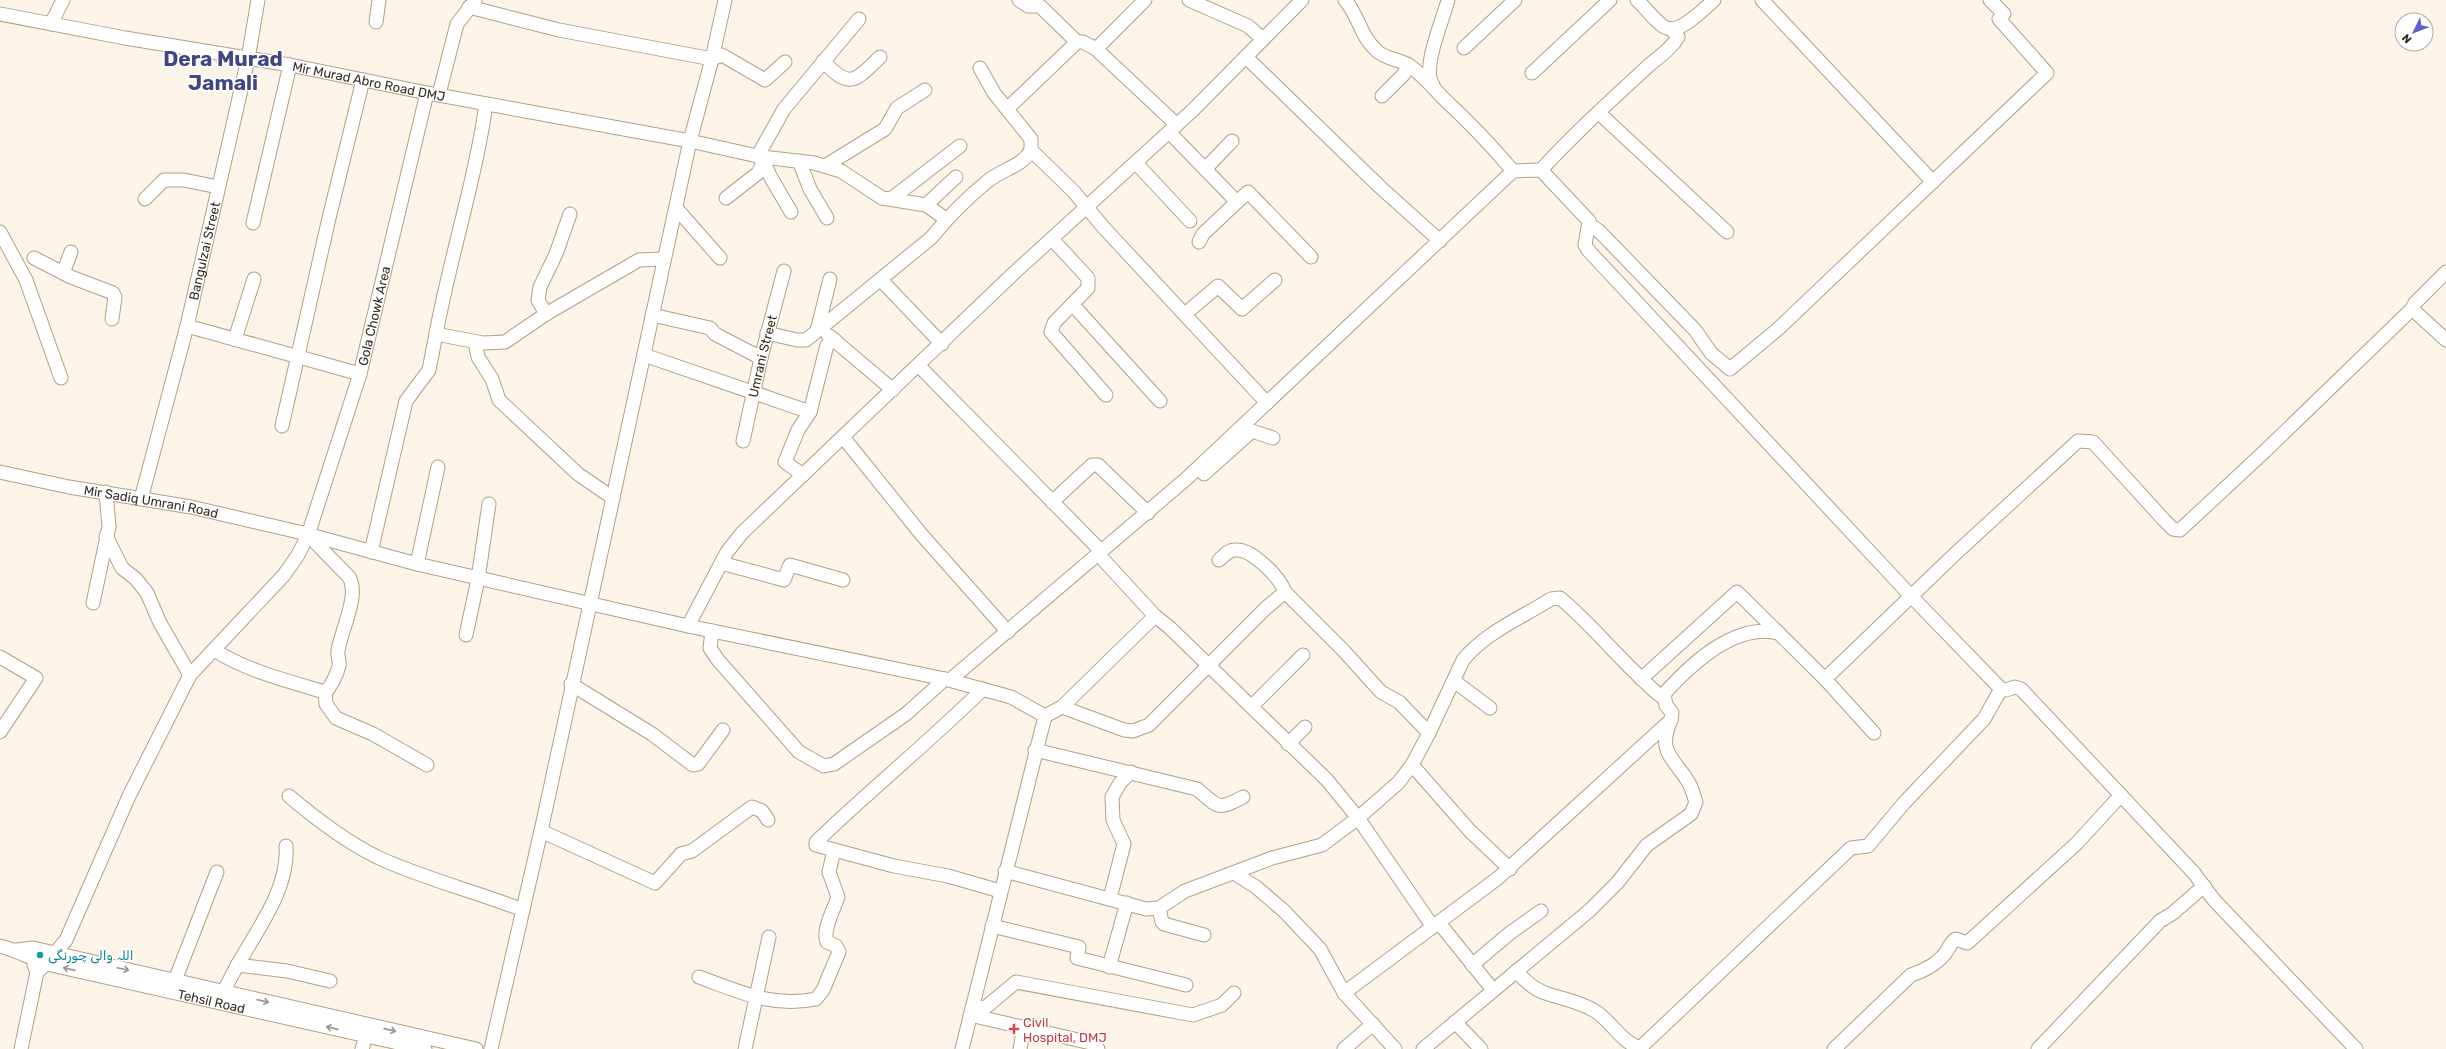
<svg xmlns="http://www.w3.org/2000/svg" width="2446" height="1049" font-family="Rubik,'Noto Naskh Arabic',sans-serif">
	<style>
		.lines { fill: none; stroke-linecap: round; stroke-linejoin: round }
		.minor-casing { stroke: #b39f84; stroke-width: 15 }
		.minor { stroke: #fff; stroke-width: 13 }
		.oneway { stroke: #9a9690 }
		.culture-dot { fill: #0f9aa8; stroke: #fff; stroke-width: 1.5 }
		.health-dot { fill: #e0444e; stroke: #fff; stroke-width: 1.5 }
		.labels { text-anchor: middle; dominant-baseline: central; stroke-width: 3; stroke-linejoin: round; paint-order: stroke }
		.street-label { font-size: 13px; fill: #342c21; stroke: #fff }
		.culture-label { font-size: 13px; fill: #0d838f; stroke: #fff; text-anchor: start }
		.health-label { font-size: 13px; fill: #be3a42; stroke: #fff; text-anchor: start }
		.town-label { font-size: 21px; font-weight: bold; fill: #404683; stroke: #fff }
	</style>
	<rect width="100%" height="100%" fill="#fdf4e9"/>
	<g class="lines">
		<defs>
			<g id="minor">
				<path d="M1019 0 1028 6H1040L1077 42"/>
				<path d="M1189 0 1248 26 1263 39"/>
				<path d="M1345 0C1359 16 1360 36 1377 51 1387 60 1400 59 1410 66 1422 75 1433 87 1443 98 1468 121 1491 145 1513 171"/>
				<path d="M1637 0C1644 6 1659 26 1667 28 1681 33 1704 9 1714 0"/>
				<path d="M1762 0 1933 182"/>
				<path d="M469 7 559 30 712 59 722 55 765 80 785 62"/>
				<path id="s1" d="M0 14 125 38 290 65 427 93 690 141 762 157 814 163 841 171 882 198 926 205 946 219"/>
				<path d="M376 22 379 0"/>
				<path d="M51 24 63 0"/>
				<path d="M1464 48 1515 0"/>
				<path d="M1096 49 1145 0"/>
				<path d="M1246 57 1380 187 1440 241"/>
				<path d="M823 61C850 90 855 81 880 57"/>
				<path d="M980 68 994 93 1031 139V150L1074 192 1104 228 1267 403"/>
				<path d="M1532 73 1610 0"/>
				<path d="M1433 85C1421 69 1443 20 1448 0"/>
				<path d="M439 94 457 24 475 1"/>
				<path d="M1382 96 1404 74 1409 65"/>
				<path d="M486 104C475 182 450 257 436 334L483 343 505 342 546 314 639 260 664 259"/>
				<path d="M1007 109 1077 42H1083L1096 49 1177 125"/>
				<path d="M1599 113 1727 232"/>
				<path d="M1169 132 1237 202 1248 192 1311 257"/>
				<path d="M762 157 770 176 791 212"/>
				<path d="M799 161 810 189 827 218"/>
				<path d="M1136 163 1190 221"/>
				<path d="M825 166 885 129 897 108 925 90"/>
				<path d="M1205 169 1232 141"/>
				<path d="M1541 170C1573 135 1609 102 1645 69 1655 59 1671 50 1678 37L1671 29"/>
				<path d="M726 198 758 173 762 165 761 150 784 109 859 19"/>
				<path d="M145 199 164 180H184L218 187"/>
				<path d="M891 199 960 146"/>
				<path d="M926 205 956 177"/>
				<path d="M676 208 720 258"/>
				<path d="M253 223 290 65"/>
				<path d="M1590 225 1599 231 1695 330 1711 353 1730 369 1778 329 2047 73 1999 19 2004 14 1990 0"/>
				<path d="M0 232 26 280 61 378"/>
				<path d="M1052 239 1088 278V288L1054 323 1051 332 1106 395"/>
				<path d="M1199 242 1203 234 1237 202"/>
				<path d="M34 258 71 277 113 293 115 297 112 319"/>
				<path d="M63 273 71 252"/>
				<path d="M881 280 942 344"/>
				<path d="M1072 304 1160 401"/>
				<path d="M2412 309 2446 340"/>
				<path d="M546 314 538 300 540 287 556 254 570 214"/>
				<path d="M1185 314 1218 286 1242 309 1275 280"/>
				<path d="M652 315 710 328 715 334 761 358"/>
				<path d="M187 326 360 374"/>
				<path d="M817 331 830 279"/>
				<path d="M767 333 797 340H806L931 238C948 217 968 197 989 180 1003 169 1023 166 1031 150"/>
				<path d="M828 335 893 390"/>
				<path d="M235 339 254 279"/>
				<path d="M475 342 478 357 492 379 499 400 578 474 613 498"/>
				<path d="M644 355 810 412"/>
				<path d="M919 366 1101 551"/>
				<path d="M282 426 329 218 363 80"/>
				<path d="M843 437 921 534 1008 632"/>
				<path id="s2" d="M743 441 761 358 784 271"/>
				<path id="s3" d="M0 472 69 487 191 507 303 533 417 564 688 626 945 679 1011 697 1045 716 1062 707 1155 616"/>
				<path d="M1204 474 1252 431 1273 438"/>
				<path d="M803 475 785 462 798 430 810 412 827 345 835 340"/>
				<path id="s4" d="M141 499 187 326 248 59 258 0"/>
				<path d="M1052 502 1092 465H1098L1148 513"/>
				<path d="M106 536 122 568 136 579 147 593 160 623 190 675"/>
				<path d="M371 552 406 401 429 370 436 334"/>
				<path d="M1098 554 1155 616 1169 627 1327 780 1358 818 1433 927"/>
				<path d="M1219 560C1224 556 1228 550 1235 550 1252 548 1280 578 1285 592"/>
				<path d="M721 563 784 580 790 565 843 580"/>
				<path d="M417 564 438 467"/>
				<path d="M93 603 109 527 106 492"/>
				<path d="M688 626 727 552 742 533 1014 273 1193 110 1302 0"/>
				<path d="M712 631 710 648 718 660 799 752 824 766 834 764 906 714 945 679"/>
				<path d="M466 635 478 579 489 504"/>
				<path d="M214 650C247 671 288 681 325 692 331 687 337 674 339 666 340 661 337 656 338 651 341 630 360 595 349 577L308 535"/>
				<path d="M0 657 36 678 0 732"/>
				<path d="M1641 679 1737 592 1825 679 1874 733"/>
				<path d="M1825 679 1955 554 2078 441 2093 442 2164 520 2173 529 2180 530 2263 453 2412 309 2415 303 2446 272"/>
				<path d="M950 680 1186 479 1513 171 1541 170 1589 221 1585 245 1588 250 1910 595 2001 689 2006 690 2015 687 2021 689 2194 873 2214 900 2356 1049"/>
				<path d="M1454 681 1490 708"/>
				<path d="M571 684 652 734 693 765 698 764 723 730"/>
				<path d="M983 689C929 742 870 790 816 842V845L894 866 948 876 1000 891"/>
				<path d="M325 692 326 704 336 718 373 734 427 765"/>
				<path d="M1252 706 1303 655"/>
				<path d="M1062 707 1124 730 1133 731 1149 725 1266 608 1285 592 1343 650 1381 692 1399 702 1429 733"/>
				<path d="M1288 744 1305 727"/>
				<path d="M1035 750 1197 789C1218 807 1217 811 1243 797"/>
				<path d="M1412 765 1470 831 1510 869"/>
				<path d="M289 796C316 819 345 841 377 857 424 879 475 891 523 910"/>
				<path d="M541 831 655 883 681 854 692 851 752 807 762 811 768 820"/>
				<path d="M1005 871 1146 909 1159 908 1185 891 1272 858 1322 845 1358 818 1398 783 1412 765 1429 733 1463 660C1486 632 1521 618 1551 599L1560 598C1589 622 1613 652 1641 678 1648 685 1655 693 1664 698"/>
				<path d="M1234 873 1256 887 1284 911 1320 949 1344 993 1395 1049"/>
				<path d="M1110 898 1124 844 1113 820 1112 797 1120 783 1131 772"/>
				<path d="M1159 908 1162 922 1164 924 1204 935"/>
				<path d="M1440 924 1493 990"/>
				<path d="M992 926 1079 947 1077 958 1186 985"/>
				<path id="s5" d="M0 946C17 950 31 959 47 964L425 1049"/>
				<path d="M16 950 33 948 476 1049"/>
				<path d="M237 965 287 971 330 981"/>
				<path d="M1472 965 1510 933 1541 911"/>
				<path d="M1109 967 1127 903"/>
				<path d="M1516 971C1524 980 1534 989 1545 993 1562 999 1579 1001 1595 1011 1611 1021 1621 1042 1640 1048L1851 848 1868 846 1904 803 1984 719 2001 689"/>
				<path id="s6" d="M37 972C49 963 56 951 66 940L129 796 190 675 284 575 298 555 308 535 360 374 427 93"/>
				<path d="M699 977C740 992 772 1008 816 999L823 990 839 952 836 946 827 942C822 930 834 909 838 897L829 872 834 850"/>
				<path d="M172 988 217 872"/>
				<path d="M1344 993 1498 878 1671 720 1672 713 1666 705 1664 694C1691 664 1735 622 1779 633"/>
				<path d="M221 999C239 949 290 900 286 846"/>
				<path d="M972 1008 986 1007 1016 982 1193 1015 1222 1005 1234 993"/>
				<path d="M970 1015 1091 1043 1098 1049"/>
				<path d="M1455 1022 1481 1049"/>
				<path d="M21 1049 37 972 34 965"/>
				<path d="M362 1049 366 1036"/>
				<path d="M491 1049 541 831 690 141 712 59 725 0"/>
				<path d="M745 1049 769 937"/>
				<path d="M962 1049 1045 716"/>
				<path d="M1020 1049 1024 1027"/>
				<path d="M1344 1049 1373 1024"/>
				<path d="M1423 1049 1589 911 1617 883 1647 845 1691 814 1696 802C1694 797 1693 792 1691 787 1678 760 1655 755 1671 720"/>
				<path d="M1834 1049 1911 975C1924 971 1941 962 1948 949 1951 944 1951 942 1956 939L1967 943 1975 936 2077 843 2121 795"/>
				<path d="M2038 1049 2160 921 2173 913 2204 886"/>
			</g>
		</defs>
		<use href="#minor" class="minor-casing"/>
		<use href="#minor" class="minor"/>
	</g>
	<defs><path id="oneway-shaft" d="M-6 0H5M1.5-3L5.5 0L1.5 3" fill="none" stroke-width="1.6" stroke-linecap="round" stroke-linejoin="round"/></defs>
	<g class="oneway">
		<use href="#oneway-shaft" transform="translate(69 969) rotate(-167)"/>
		<use href="#oneway-shaft" transform="translate(123 969) rotate(12)"/>
		<use href="#oneway-shaft" transform="translate(263 1001) rotate(13)"/>
		<use href="#oneway-shaft" transform="translate(332 1028) rotate(-167)"/>
		<use href="#oneway-shaft" transform="translate(390 1030) rotate(13)"/>
	</g>
	<circle class="culture-dot" cx="40" cy="955" r="4"/>
	<path class="health-dot" d="M1012 1023h4v4h4v4h-4v4h-4v-4h-4v-4h4z"/>
	<g class="labels">
		<g class="street-label">
			<text stroke="none"><textPath href="#s1" startOffset="375">Mir Murad Abro Road DMJ</textPath></text>
			<text stroke="none"><textPath href="#s4" startOffset="256">Bangulzai Street</textPath></text>
			<text stroke="none"><textPath href="#s6" startOffset="749">Gola Chowk Area</textPath></text>
			<text stroke="none"><textPath href="#s2" startOffset="87">Umrani Street</textPath></text>
			<text stroke="none"><textPath href="#s3" startOffset="154">Mir Sadiq Umrani Road</textPath></text>
			<text stroke="none"><textPath href="#s5" startOffset="219">Tehsil Road</textPath></text>
		</g>
		<g class="culture-label">
			<text x="48" y="955">اللہ والی چورنگی</text>
		</g>
		<g class="health-label">
			<text x="1023" y="1022">Civil<tspan x="1023" dy="15">Hospital, DMJ</tspan></text>
		</g>
		<g class="town-label">
			<text x="223" y="58">Dera Murad<tspan x="223" dy="24">Jamali</tspan></text>
		</g>
	</g>
	<g transform="translate(2414 32) rotate(227)"><circle r="19" fill="#ffffff" stroke="#aeaba6"/>
	<path d="M0-3L7 15L0 10L-7 15Z" fill="#5c61d9"/>
	<text y="-6" font-size="11" font-weight="bold" text-anchor="middle" fill="#342c21">N</text>
	</g>
</svg>
